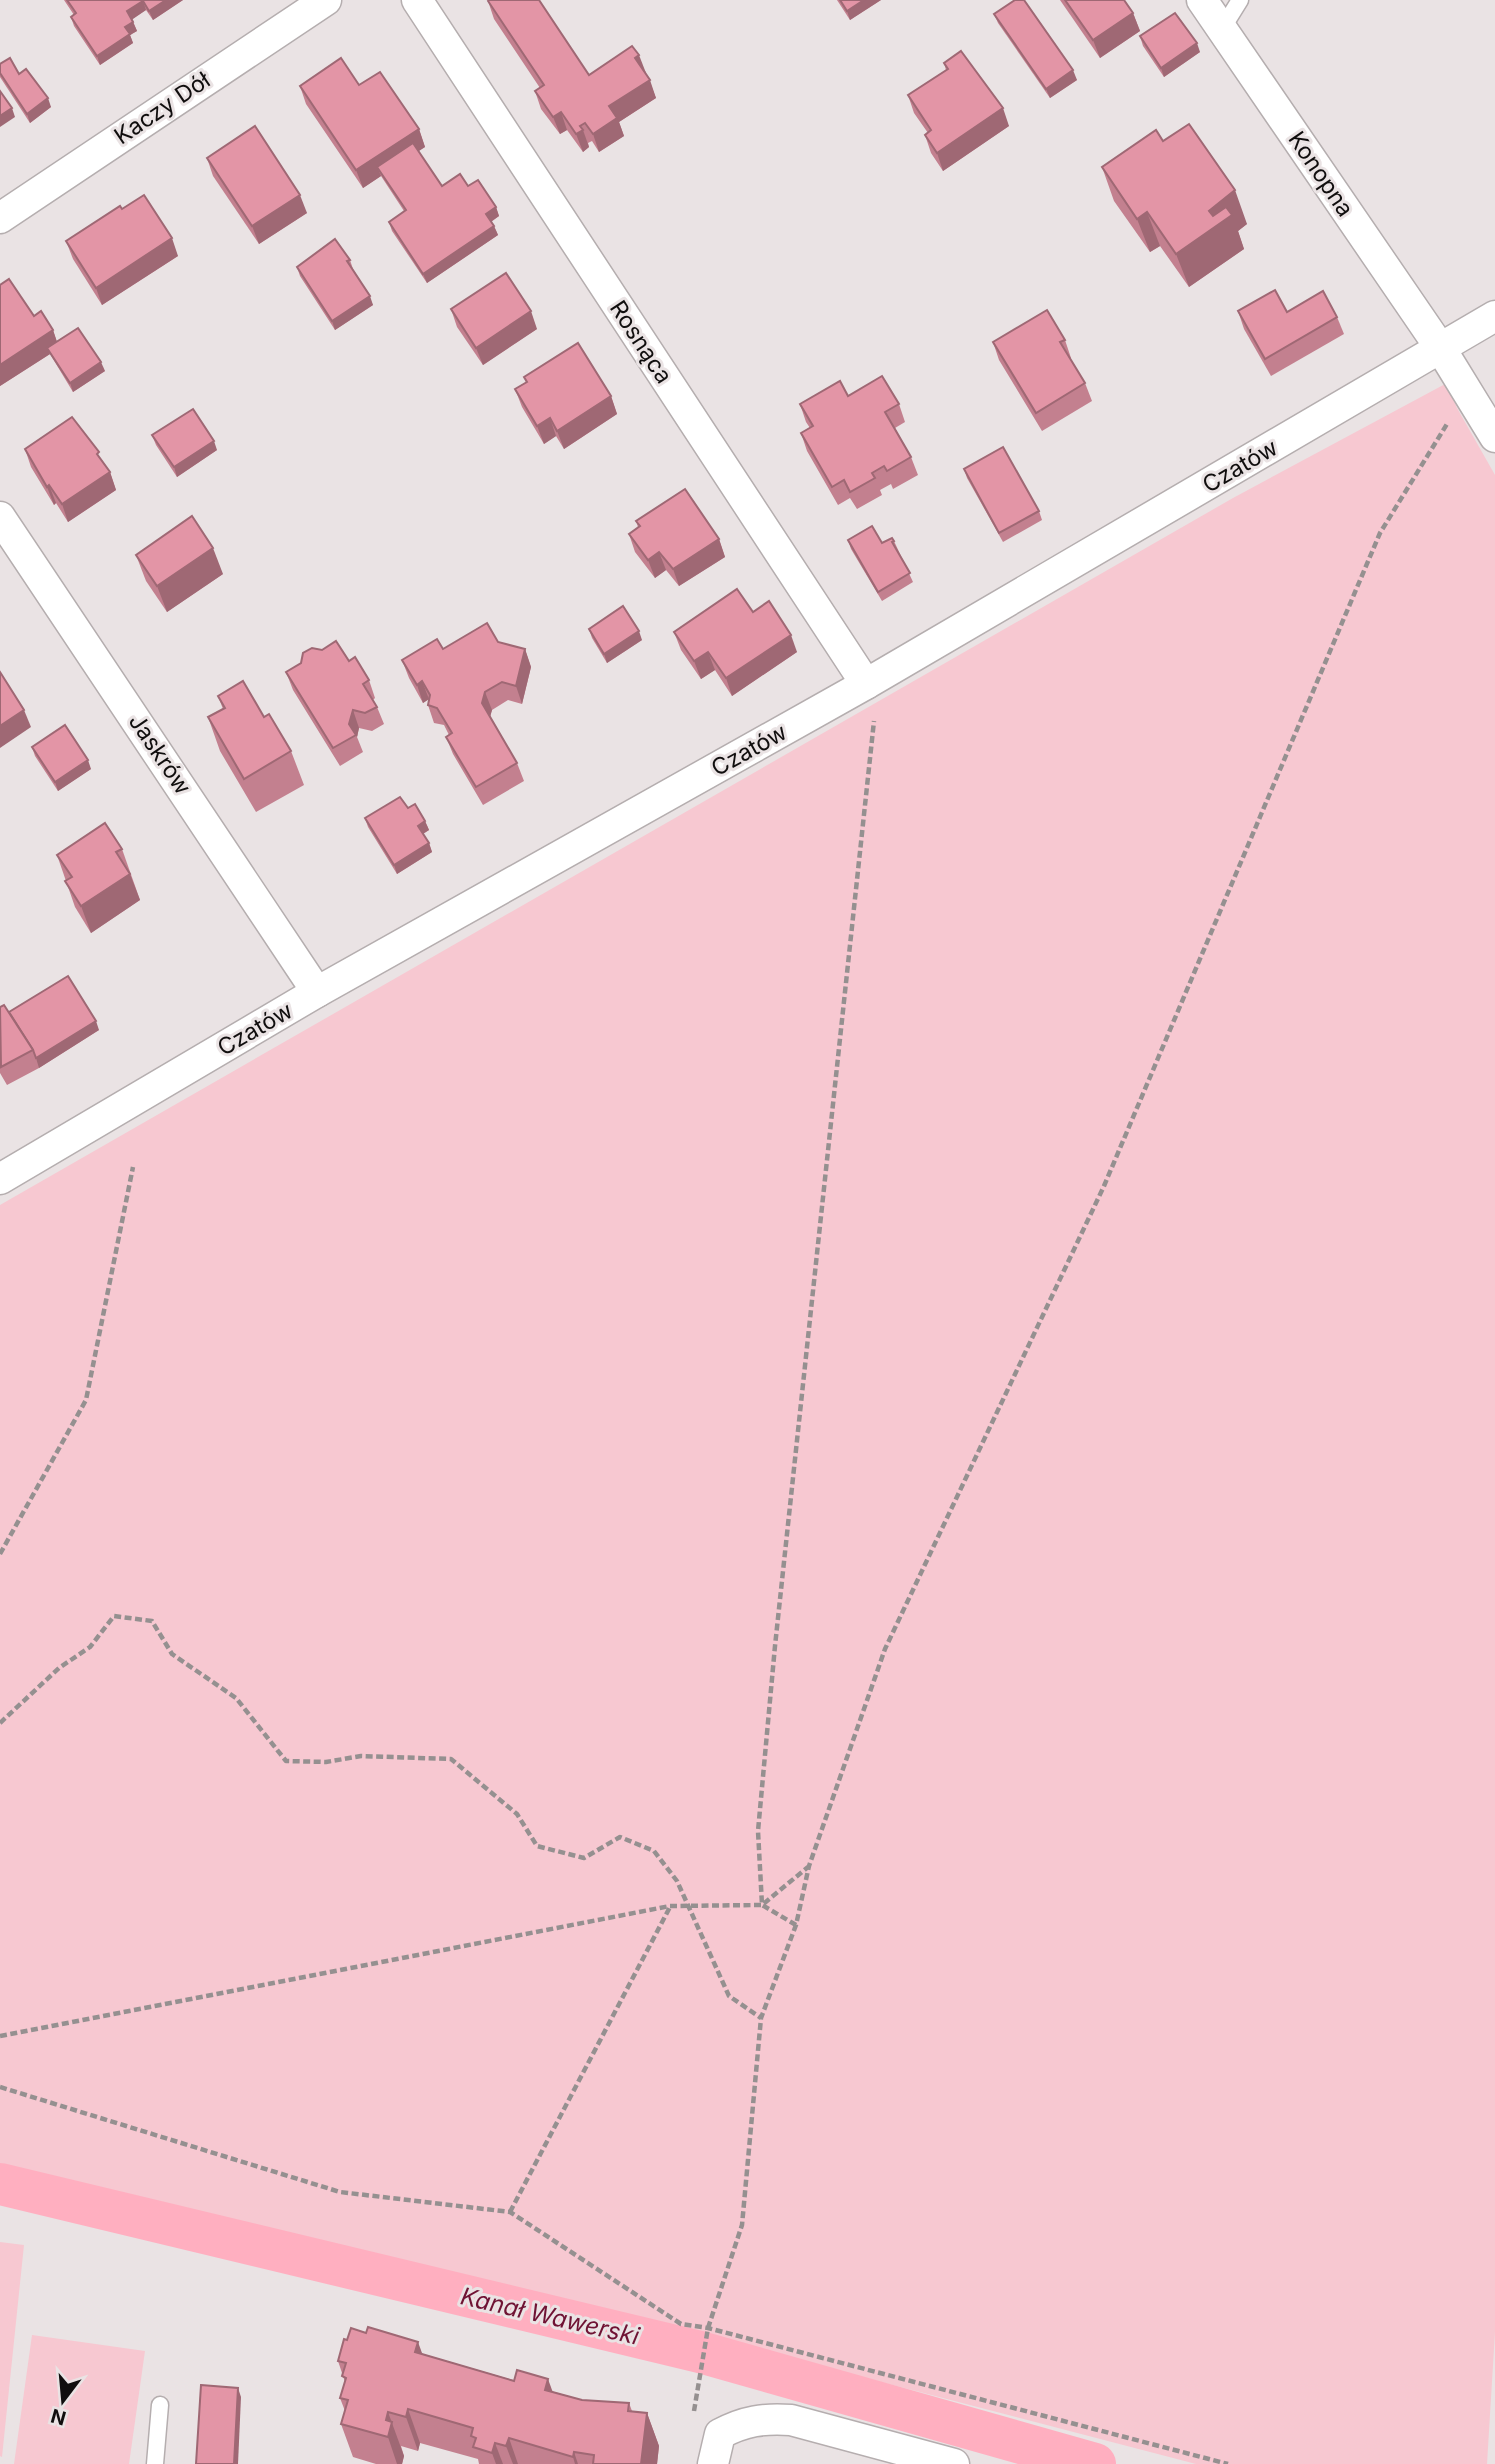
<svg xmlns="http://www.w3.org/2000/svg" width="1495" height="2464" font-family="Inter,sans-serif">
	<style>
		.green { fill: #f7c8d1 }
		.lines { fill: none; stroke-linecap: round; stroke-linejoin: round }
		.canal { stroke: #ffafc0; stroke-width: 42 }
		.lane-casing { stroke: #b5aeaf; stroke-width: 19 }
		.street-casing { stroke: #b5aeaf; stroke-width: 33 }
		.path { stroke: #959090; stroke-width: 4.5; stroke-dasharray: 7 3.5; stroke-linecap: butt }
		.lane { stroke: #fff; stroke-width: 16 }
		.street { stroke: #fff; stroke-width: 30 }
		.wall { fill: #c3808f }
		.shaded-wall { fill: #9f6874 }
		.building { fill: #e395a6; stroke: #9f6874; stroke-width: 2 }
		.labels { text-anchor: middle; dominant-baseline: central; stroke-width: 6; stroke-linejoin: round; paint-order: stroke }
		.street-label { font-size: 23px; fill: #100e0e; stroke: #eae3e4 }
		.water-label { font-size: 24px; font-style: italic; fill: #6f1334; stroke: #eae3e4 }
	</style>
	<rect width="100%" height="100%" fill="#eae3e4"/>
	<g class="green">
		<path d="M1447 383 1457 408 1495 475V2332L1487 2464H1196L632 2317 0 2173V1205L1233 498Z"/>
		<path d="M0 2242 24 2245 2 2457 0 2456Z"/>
		<path d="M32 2335 145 2351 129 2464H14Z"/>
	</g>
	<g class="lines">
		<path class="canal" d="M0 2184 700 2352 1095 2464"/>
		<defs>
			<g id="lane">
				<path d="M1222 29 1240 0"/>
				<path d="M155 2464 160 2405"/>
			</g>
			<g id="street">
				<path d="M417 0 866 684"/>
				<path d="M1202 0 1441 349 1495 437"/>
				<path d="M0 218 326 0"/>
				<path d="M0 517 317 992"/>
				<path d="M0 1179 317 992 866 684 1495 316"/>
				<path d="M713 2464 720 2434C744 2421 764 2418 791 2420L954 2464"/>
			</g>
		</defs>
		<use href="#lane" class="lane-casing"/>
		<use href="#street" class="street-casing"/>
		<g class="path">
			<path d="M0 1554 86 1400 133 1167"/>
			<path d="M0 1723 59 1668 90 1647 114 1616 152 1621 172 1654 236 1698 286 1761 326 1762 361 1756 451 1759 517 1814 537 1846 584 1858 620 1837 654 1851 677 1881 729 1996 761 2018"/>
			<path d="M796 1925 762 1905 758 1831 775 1646 874 721"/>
			<path d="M0 2036 670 1906 762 1905 808 1867"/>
			<path d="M0 2087 340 2192 510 2212 681 2324 708 2328 1228 2464"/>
			<path d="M510 2212 670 1907"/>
			<path d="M694 2411 708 2328 742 2225 761 2018 796 1925 809 1866 885 1649 1104 1186 1380 533 1447 424"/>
		</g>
		<use href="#lane" class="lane"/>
		<use href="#street" class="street"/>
	</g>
	<g class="wall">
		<path d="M64 0H183L153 20 146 10 132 19 137 31 130 35 133 43 100 65 74 26 71 17 74 15Z"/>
		<path d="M837 0H881L850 20Z"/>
		<path d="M1060 0H1124L1133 13 1140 31 1100 58Z"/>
		<path d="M488 1 589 75 646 73 656 98 619 122 624 136 599 152 592 141 588 143 589 147 583 152 567 130 560 134 541 109 535 91 540 88 494 19Z"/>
		<path d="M994 14 1077 80 1050 98 998 23Z"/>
		<path d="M1140 36 1200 52 1164 77 1143 46Z"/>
		<path d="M944 63 1009 126 943 171 931 153 925 135 928 133 914 113 908 95 946 70Z"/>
		<path d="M0 64 19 74 51 107 30 123 0 77Z"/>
		<path d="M359 85 419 129 425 147 418 151 442 186H468L496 207 499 216 491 222 494 226 498 235 427 283 392 231 389 222 404 211 381 176 363 188 306 104 300 86Z"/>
		<path d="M1163 141 1247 224 1238 231 1244 249 1189 287 1160 246 1150 252 1114 201 1102 167Z"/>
		<path d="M207 158 307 213 259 244 213 176Z"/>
		<path d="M122 209 178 256 102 305 73 259 66 241Z"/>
		<path d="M350 260 353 269 373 305 335 330 300 276 297 267Z"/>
		<path d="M0 285 34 316 53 330 57 342 105 371 73 392 50 354 0 386Z"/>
		<path d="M451 309 537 329 483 365 457 327Z"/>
		<path d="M1238 311 1287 312 1337 317 1344 334 1271 376 1244 329Z"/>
		<path d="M1065 340 1071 358H1070L1085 383 1092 401 1042 431 999 360 993 342Z"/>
		<path d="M524 377 611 396 617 414 564 449 556 436 544 444 522 407 515 389 526 382Z"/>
		<path d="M848 396 899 404 905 422 895 428 911 457 918 475 893 489 891 484 880 490 882 495 857 509 850 498 838 505 807 451 801 433 810 428 806 422 800 404Z"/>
		<path d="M152 435 217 450 177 477 156 445Z"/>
		<path d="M25 449 102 460 110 472 116 490 68 522 56 503 54 505 31 467Z"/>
		<path d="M964 469 1039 511 1042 520 1003 542 967 478Z"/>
		<path d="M636 521 719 539 725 557 679 586 666 570 655 578 635 552 629 534 638 527Z"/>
		<path d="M848 540 882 543 894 541 913 582 882 601 851 549Z"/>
		<path d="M136 555 223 574 167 612 146 581Z"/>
		<path d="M753 612 797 652 732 696 715 670 701 679 681 650 674 632Z"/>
		<path d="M589 629 642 640 607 663 592 638Z"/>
		<path d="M498 642 525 649 531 667 522 704 508 700 492 710 490 716 517 763 524 781 483 805 453 754 446 737 449 735 444 725 434 723 428 705 429 699 423 703 409 678 402 660 443 649Z"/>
		<path d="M349 661 369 680 375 698 373 700 377 707 384 724 372 731 359 728 357 737 363 752 340 766 293 690 286 672Z"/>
		<path d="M218 696 264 717 291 751 304 785 256 812 220 751 208 717 223 709Z"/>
		<path d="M32 747 91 769 58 791 35 756Z"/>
		<path d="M408 808 425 821 429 830 423 834 429 843 432 852 397 874 368 827 365 818Z"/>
		<path d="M122 849 140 900 91 933 75 907 57 855Z"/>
		<path d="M0 1007 9 1012 99 1030 39 1068 7 1085 0 1073Z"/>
		<path d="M366 2333 423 2354 582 2400 629 2403 632 2411 647 2413 659 2446 657 2464H479L478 2459 420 2443 418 2451 401 2446 404 2456 402 2464H376L353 2457 341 2424 345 2411 340 2398 345 2382 338 2361 347 2340Z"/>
	</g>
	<g class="shaded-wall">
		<path d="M166 0H183L153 20 149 11Z"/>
		<path d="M864 0H881L850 20 847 11Z"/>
		<path d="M143 1 146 10 130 21 127 11Z"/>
		<path d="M1133 13 1140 31 1100 58 1093 40Z"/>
		<path d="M133 22 137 31 130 35 133 43 100 65 97 56 125 27Z"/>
		<path d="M1197 43 1200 52 1164 77 1161 68Z"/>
		<path d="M639 55 646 73 641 76 635 58Z"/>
		<path d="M1073 70 1077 80 1050 98 1046 89Z"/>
		<path d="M650 80 656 98 619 122 624 136 599 152 593 134 609 106Z"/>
		<path d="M48 98 51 107 30 123 27 114Z"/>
		<path d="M12 108 15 117 0 127V116Z"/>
		<path d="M1003 108 1009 126 943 171 937 153Z"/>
		<path d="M561 112 567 130 560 134 553 117Z"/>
		<path d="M419 129 425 147 383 175 377 167 381 176 363 188 356 170Z"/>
		<path d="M583 130 589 147 583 152 576 134Z"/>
		<path d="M1235 190 1247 224 1238 231 1244 249 1189 287 1176 254 1209 211Z"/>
		<path d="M300 195 307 213 259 244 252 226Z"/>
		<path d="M496 207 499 216 489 223 486 214Z"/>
		<path d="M1147 212 1160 246 1150 252 1137 219Z"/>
		<path d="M494 226 498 235 427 283 423 274Z"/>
		<path d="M172 238 178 256 102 305 96 288Z"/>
		<path d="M370 296 373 305 335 330 332 321Z"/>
		<path d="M531 311 537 329 483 365 476 348Z"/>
		<path d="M53 330 59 348H47L50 354 0 386V365Z"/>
		<path d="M101 362 105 371 73 392 70 383Z"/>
		<path d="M611 396 617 414 564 449 557 431Z"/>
		<path d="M550 418 556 436 544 444 537 426Z"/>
		<path d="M214 441 217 450 177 477 174 467Z"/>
		<path d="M110 472 116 490 68 522 62 504Z"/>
		<path d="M49 485 56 503 54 505 47 487Z"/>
		<path d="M719 539 725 557 679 586 673 569Z"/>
		<path d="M213 548 223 574 167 612 157 586Z"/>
		<path d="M659 552 666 570 655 578 648 560Z"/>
		<path d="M639 631 642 640 607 663 604 654Z"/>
		<path d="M791 635 797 652 732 696 726 678Z"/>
		<path d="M525 649 531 667 522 704 516 686Z"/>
		<path d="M708 652 715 670 701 679 694 661Z"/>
		<path d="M422 681 429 699 423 703 417 685Z"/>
		<path d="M485 692 492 710 489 721 482 703Z"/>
		<path d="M24 710 31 727 0 748V726Z"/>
		<path d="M353 710 359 728 357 737 349 724Z"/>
		<path d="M88 760 91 769 58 791 55 782Z"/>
		<path d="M425 821 429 830 421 835 418 826Z"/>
		<path d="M429 843 432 852 397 874 394 865Z"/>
		<path d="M130 874 140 900 91 933 81 906Z"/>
		<path d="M96 1021 99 1030 39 1068 36 1058Z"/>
		<path d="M418 2342 430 2375 415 2352Z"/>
		<path d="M548 2379 560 2412 545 2390Z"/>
		<path d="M238 2388 241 2397 238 2464H234Z"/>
		<path d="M408 2409 420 2443 418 2451 406 2417Z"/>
		<path d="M388 2412 404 2456 402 2464H397L388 2437 386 2420Z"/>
		<path d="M647 2413 659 2446 657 2464H641Z"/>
		<path d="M509 2438 518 2464H513L506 2446Z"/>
		<path d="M495 2443 503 2464H496L492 2453Z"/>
		<path d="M574 2452 578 2464H575L573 2457Z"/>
	</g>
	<g class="building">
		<path d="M67 0H166L149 11 143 1 127 11 133 22 125 27 130 34 97 56 71 17 76 13Z"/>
		<path d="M489 0H539L589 75 632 46 639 55 635 58 650 80 609 106 617 118 593 134 585 123 580 126 583 130 576 134 561 112 553 117 535 91 544 85 488 1Z"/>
		<path d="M840 0H864L847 11Z"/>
		<path d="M1015 0H1024L1073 70 1046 89 994 14Z"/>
		<path d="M1065 0H1124L1133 13 1093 40Z"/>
		<path d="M1175 13 1197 43 1161 68 1140 36Z"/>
		<path d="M961 51 1003 108 937 153 925 135 931 130 908 95 948 69 944 63Z"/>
		<path d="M10 58 19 74 26 69 48 98 27 114 0 73V64Z"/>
		<path d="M341 58 359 85 380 72 419 129 356 170 300 86Z"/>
		<path d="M0 91 12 108 0 116Z"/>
		<path d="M1189 124 1235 190 1209 211 1213 216 1226 207 1232 215 1176 254 1147 212 1137 219 1102 167 1156 130 1163 141Z"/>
		<path d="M255 126 300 195 252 226 207 158Z"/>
		<path d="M413 143 442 186 460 174 468 186 478 180 496 207 486 214 494 226 423 274 389 222 406 210 377 167Z"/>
		<path d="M144 195 172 238 96 288 66 241 120 206 122 209Z"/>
		<path d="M335 239 350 260 347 261 370 296 332 321 297 267Z"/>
		<path d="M506 273 531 311 476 348 451 309Z"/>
		<path d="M9 279 34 316 41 311 53 330 0 365V285Z"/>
		<path d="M1275 290 1287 312 1323 291 1337 317 1265 359 1238 311Z"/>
		<path d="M1047 310 1065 340 1060 342 1085 383 1036 413 993 342Z"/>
		<path d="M78 328 101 362 70 383 47 348Z"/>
		<path d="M578 343 611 396 557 431 550 418 537 426 515 389 527 382 524 377Z"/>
		<path d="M882 376 899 404 885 412 911 457 887 471 884 466 872 473 875 478 850 492 844 480 832 487 801 433 813 426 800 404 840 381 848 396Z"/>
		<path d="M193 409 214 441 174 467 152 435Z"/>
		<path d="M72 417 99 452 97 454 110 472 62 504 49 485 47 487 25 449Z"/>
		<path d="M1003 447 1039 511 999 533 964 469Z"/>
		<path d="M685 489 719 539 673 569 659 552 648 560 629 534 640 526 636 521Z"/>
		<path d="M192 516 213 548 157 586 136 555Z"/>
		<path d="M872 526 882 543 892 538 894 541 892 542 910 573 878 592 848 540Z"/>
		<path d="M737 589 753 612 769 601 791 635 726 678 708 652 694 661 674 632Z"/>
		<path d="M623 606 639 631 604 654 589 629Z"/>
		<path d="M487 623 498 642 525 649 516 686 502 682 485 692 482 703 517 763 476 787 446 737 452 733 437 708 428 705 430 695 422 681 417 685 402 660 437 639 443 649Z"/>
		<path d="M336 641 349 661 355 657 369 680 363 684 377 707 365 713 353 710 349 724 356 735 333 748 286 672 301 663 303 653 312 648 322 650Z"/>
		<path d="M0 672 24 710 0 726Z"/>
		<path d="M243 681 264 717 269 714 291 751 244 779 208 717 225 708 218 696Z"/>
		<path d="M65 725 88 760 55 782 32 747Z"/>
		<path d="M400 797 408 808 415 804 425 821 418 826 429 843 394 865 365 818Z"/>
		<path d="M105 823 122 849 116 852 130 874 81 906 65 881 72 877 57 855Z"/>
		<path d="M68 976 96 1021 36 1058 33 1050 9 1012Z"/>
		<path d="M4 1005 33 1050 1 1067 0 1007Z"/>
		<path d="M368 2327 418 2342 415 2352 514 2381 517 2370 548 2379 545 2390 582 2400 629 2403 628 2411 647 2413 641 2464H593L594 2455 574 2452 573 2457 509 2438 506 2446 495 2443 492 2453 473 2447 476 2438 471 2436 473 2428 408 2409 406 2417 388 2412 386 2420 392 2422 388 2437 341 2424 348 2400 340 2398 346 2378 342 2376 346 2363 338 2361 344 2339 347 2340 351 2328 366 2333Z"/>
		<path d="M201 2385 238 2388 234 2464H196Z"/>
	</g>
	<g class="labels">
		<g class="street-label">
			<text transform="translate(162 108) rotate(-34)">Kaczy Dół</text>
			<text transform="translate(1321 174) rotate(56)">Konopna</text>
			<text transform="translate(641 342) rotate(57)">Rosnąca</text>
			<text transform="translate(1240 466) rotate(-30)">Czatów</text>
			<text transform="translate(749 750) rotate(-29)">Czatów</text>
			<text transform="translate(160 754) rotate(56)">Jaskrów</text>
			<text transform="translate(255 1029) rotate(-30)">Czatów</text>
		</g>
		<g class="water-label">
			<text transform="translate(550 2316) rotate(13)">Kanał Wawerski</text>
		</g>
	</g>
	<g transform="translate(63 2401) rotate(196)" stroke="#eae3e4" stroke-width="5" paint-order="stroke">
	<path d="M0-5L12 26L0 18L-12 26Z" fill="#100e0e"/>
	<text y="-10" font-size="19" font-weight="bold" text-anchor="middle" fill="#100e0e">N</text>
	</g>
</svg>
